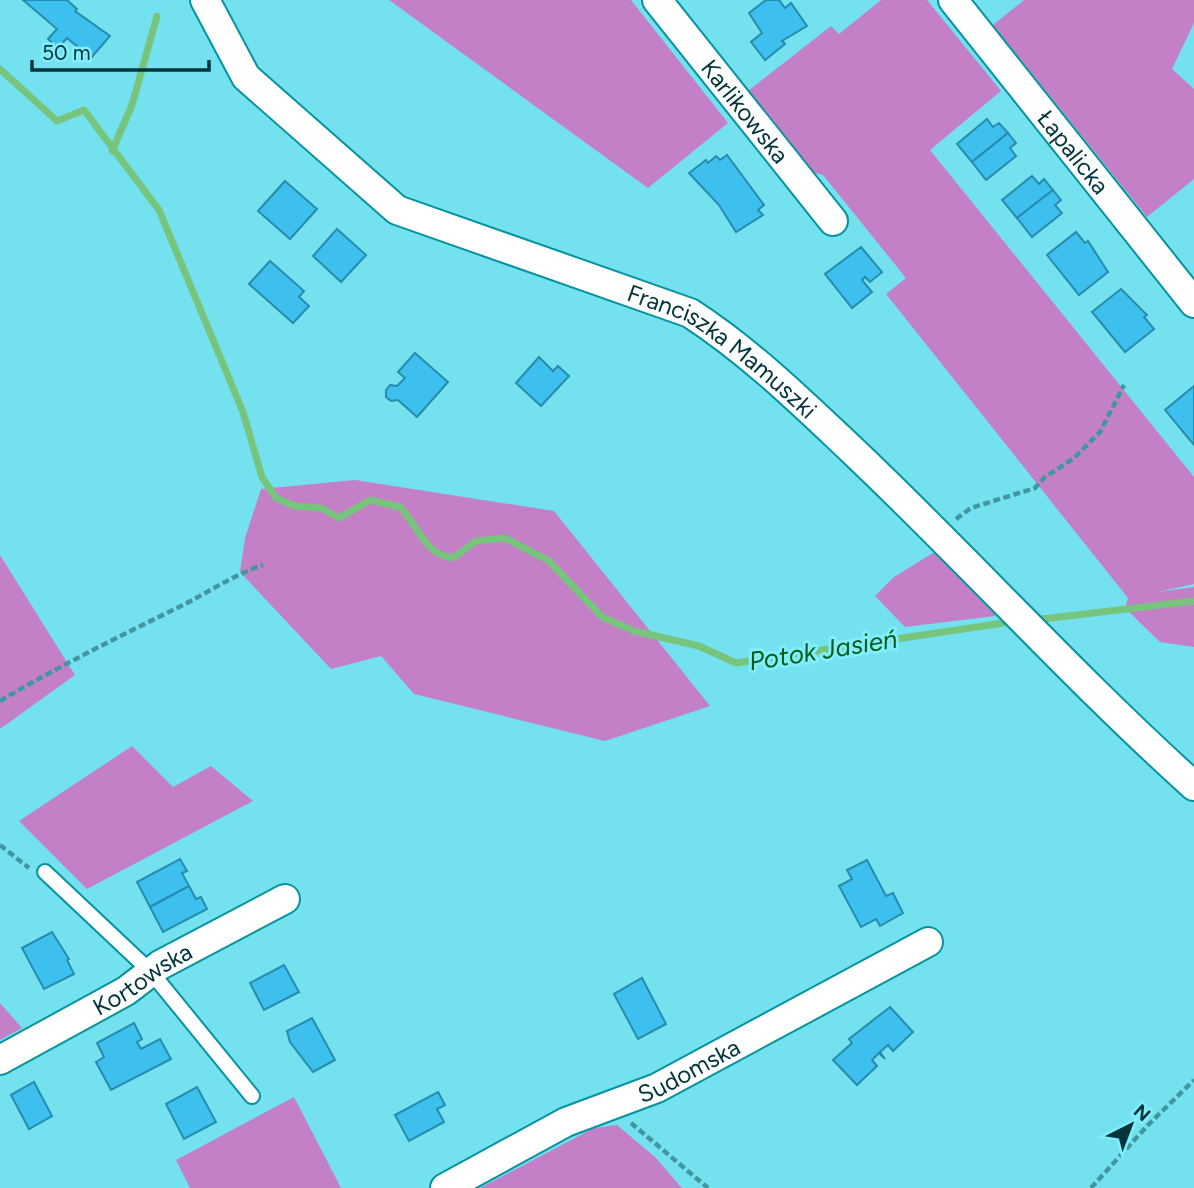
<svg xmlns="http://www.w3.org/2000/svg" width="1194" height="1188" font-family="Figtree,sans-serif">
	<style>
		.green { fill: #c480c6 }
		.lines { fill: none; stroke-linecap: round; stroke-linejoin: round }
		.stream { stroke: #77c57d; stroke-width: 7 }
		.building { fill: #3dc0ee; stroke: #268cae; stroke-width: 2 }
		.lane-casing { stroke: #0693a0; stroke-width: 18 }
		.street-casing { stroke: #0693a0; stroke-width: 32 }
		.path { stroke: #4296a0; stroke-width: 4.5; stroke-dasharray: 7 3.5; stroke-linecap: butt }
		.lane { stroke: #fff; stroke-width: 14 }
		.street { stroke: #fff; stroke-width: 28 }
		.labels { text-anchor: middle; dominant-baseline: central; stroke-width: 6; stroke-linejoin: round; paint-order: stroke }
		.street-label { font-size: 24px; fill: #02363c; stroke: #80eefb }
		.water-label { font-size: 26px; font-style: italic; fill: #025c19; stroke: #80eefb }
	</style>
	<rect width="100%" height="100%" fill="#73e1ee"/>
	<g class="green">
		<path d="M389 0H631L728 123 648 188Z"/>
		<path d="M881 0H927L1001 91 930 150 1194 477V584L1157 592 1194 587V647L1160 642 1125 608 1128 598 886 294 906 278 823 175 812 172 748 91 831 26 839 34Z"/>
		<path d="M1024 0H1194V23L1172 69 1194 89V179L1147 217 993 25Z"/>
		<path d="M355 480 554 511 710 706 605 741 414 694 381 656 331 669 240 572 245 538 261 489Z"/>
		<path d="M933 553 946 555 994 608 995 616 905 627 875 596 894 577Z"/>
		<path d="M0 555 75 675 0 729Z"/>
		<path d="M132 746 173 787 211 766 253 801 87 889 19 821Z"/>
		<path d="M0 1003 22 1028 0 1040Z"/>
		<path d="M294 1097 341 1188H190L176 1160Z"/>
		<path d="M617 1125 655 1157 682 1188H480L594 1128Z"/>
	</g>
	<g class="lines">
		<g class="stream">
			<path d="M0 69 57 121 84 110 159 210 243 412 262 477 276 498 294 506 321 508 339 518 370 500 400 507C418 525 424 555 453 558L476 541 505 538 549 561 602 617 634 631 699 646 736 663 1003 623"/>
			<path d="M112 151 132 105 157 16"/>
			<path d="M1034 620 1194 601"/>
		</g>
	</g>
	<g class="building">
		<path d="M23 0H67L77 9 75 11 110 36 91 58 67 38 58 48 48 39 57 29Z"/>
		<path d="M766 0H779L785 8 791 3 807 26 782 41 785 44 765 60 751 42 762 33 749 13Z"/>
		<path d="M987 119 993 127 999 123 1008 133 972 162 957 144Z"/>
		<path d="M1008 133 1016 143 1010 148 1016 156 986 180 972 162Z"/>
		<path d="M727 155 764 205 758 210 763 215 736 232 719 205 689 173 706 160 708 163 716 156 720 160Z"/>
		<path d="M1032 176 1039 184 1044 179 1053 190 1017 218 1002 200Z"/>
		<path d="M285 181 317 209 290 239 258 211Z"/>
		<path d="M1053 190 1061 200 1055 205 1062 213 1032 237 1017 218Z"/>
		<path d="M337 229 366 255 341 282 313 256Z"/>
		<path d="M1076 232 1085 243 1088 241 1108 272 1079 295 1047 255Z"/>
		<path d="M861 247 882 272 870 282 865 277 862 280 872 292 852 308 825 274Z"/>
		<path d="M270 261 304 291 299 297 309 306 293 323 249 284Z"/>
		<path d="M1121 289 1147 315 1144 317 1154 329 1125 352 1092 312Z"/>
		<path d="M415 353 448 382 417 417 398 400 391 401 386 397V390L390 385 397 386 405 378 398 372Z"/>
		<path d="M539 357 553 371 558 366 569 376 541 406 516 383Z"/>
		<path d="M1194 386V445L1165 410Z"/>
		<path d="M180 859 187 871 182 873 189 886 150 907 137 882Z"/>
		<path d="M867 860 886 896 893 893 903 913 880 926 876 919 861 927 839 886 852 879 847 870Z"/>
		<path d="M189 886 196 899 201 897 207 909 163 932 150 907Z"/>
		<path d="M52 932 69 959 67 960 74 974 44 989 22 948Z"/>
		<path d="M284 965 299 992 264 1010 250 983Z"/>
		<path d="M642 978 666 1024 638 1039 614 994Z"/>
		<path d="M890 1007 913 1032 893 1051 888 1045 880 1052 885 1059 879 1053 872 1060 877 1066 857 1085 833 1060 852 1043 849 1039Z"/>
		<path d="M312 1018 335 1060 313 1072 290 1042 287 1031Z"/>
		<path d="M134 1023 142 1039 137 1042 141 1049 160 1039 171 1059 111 1090 96 1062 104 1057 97 1043Z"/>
		<path d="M34 1082 52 1116 29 1129 11 1095Z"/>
		<path d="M197 1087 216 1122 184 1139 166 1104Z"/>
		<path d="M438 1092 445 1105 437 1109 444 1122 409 1141 395 1115Z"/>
	</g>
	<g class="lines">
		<defs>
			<path id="lane" d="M45 872 151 972 252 1096"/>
			<g id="street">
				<path id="s1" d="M205 0 246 77 397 210 690 313C750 352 800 401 852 450 968 560 1075 679 1194 786"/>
				<path id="s2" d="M657 0 833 221"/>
				<path id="s3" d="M953 0 1194 303"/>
				<path id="s4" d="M0 1060 126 991 160 965 285 899"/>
				<path id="s5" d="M445 1188 566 1122 657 1088 928 942"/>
			</g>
		</defs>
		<use href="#lane" class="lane-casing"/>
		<use href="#street" class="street-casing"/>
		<g class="path">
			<path d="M956 519 971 508 1035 488 1045 477 1073 459 1100 432 1124 385"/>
			<path d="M0 701C59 666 120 636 181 606 209 592 233 575 263 565"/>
			<path d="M0 845 29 868"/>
			<path d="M631 1123 708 1188"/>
			<path d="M1091 1188 1148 1125 1194 1080"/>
		</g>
		<use href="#lane" class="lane"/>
		<use href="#street" class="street"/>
	</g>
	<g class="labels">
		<g class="street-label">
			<text stroke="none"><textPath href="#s2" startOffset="142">Karlikowska</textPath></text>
			<text stroke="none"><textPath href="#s3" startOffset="194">Łapalicka</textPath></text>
			<text stroke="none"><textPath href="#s1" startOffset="646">Franciszka Mamuszki</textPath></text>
			<text stroke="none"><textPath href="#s4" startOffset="164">Kortowska</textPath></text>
			<text stroke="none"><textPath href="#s5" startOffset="271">Sudomska</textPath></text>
		</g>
		<g class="water-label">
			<text transform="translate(823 650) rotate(-9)">Potok Jasień</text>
		</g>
	</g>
	<g transform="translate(1131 1125) rotate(42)" stroke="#80eefb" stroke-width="5" paint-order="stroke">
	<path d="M0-5L12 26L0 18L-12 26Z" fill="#02363c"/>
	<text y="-10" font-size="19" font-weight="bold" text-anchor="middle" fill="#02363c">N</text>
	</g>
	<path d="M32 60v10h177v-10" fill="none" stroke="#02363c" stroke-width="3.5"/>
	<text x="42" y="60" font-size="21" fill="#02363c" stroke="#80eefb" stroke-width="5" paint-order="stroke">50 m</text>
</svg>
